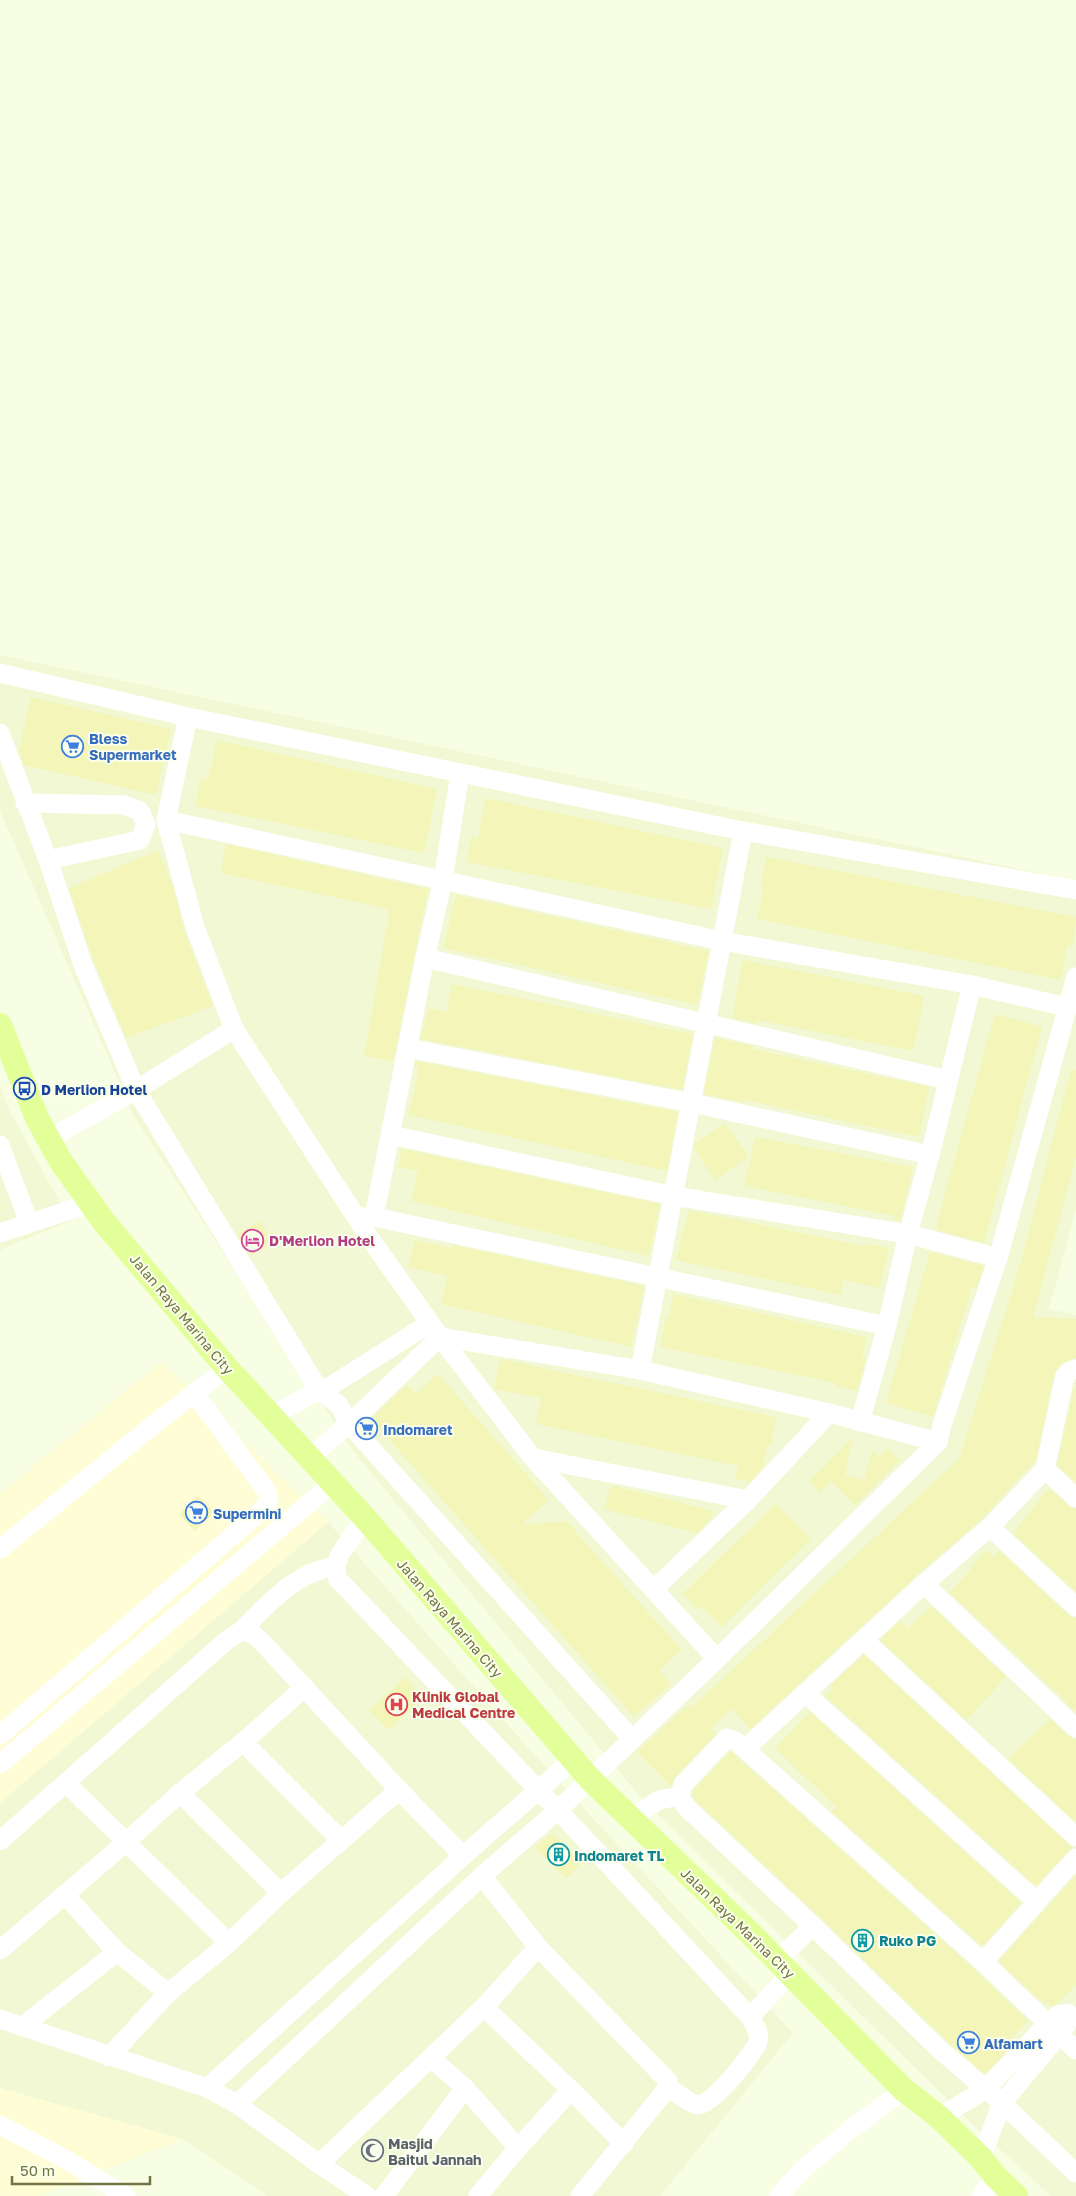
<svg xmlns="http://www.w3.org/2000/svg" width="1076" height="2196" font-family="'Golos Text',sans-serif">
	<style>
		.residential { fill: #f2f8d4 }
		.commercial { fill: #fffdd6 }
		.building { fill: #f3f5b9 }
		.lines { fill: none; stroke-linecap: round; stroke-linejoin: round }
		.minor { stroke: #fff; stroke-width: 19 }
		.major { stroke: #e3ff99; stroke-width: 24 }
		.labels { text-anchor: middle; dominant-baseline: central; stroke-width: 4; stroke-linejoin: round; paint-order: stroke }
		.shop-label { font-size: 14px; font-weight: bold; fill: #366cbe; stroke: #faffeb; text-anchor: start }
		.transit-label { font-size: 14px; font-weight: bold; fill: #164399; stroke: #faffeb; text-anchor: start }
		.hotel-label { font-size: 14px; font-weight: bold; fill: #b23c85; stroke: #faffeb; text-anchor: start }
		.street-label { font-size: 14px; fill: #737344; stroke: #faffeb }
		.health-label { font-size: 14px; font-weight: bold; fill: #be3a42; stroke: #faffeb; text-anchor: start }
		.culture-label { font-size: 14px; font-weight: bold; fill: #0d838f; stroke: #faffeb; text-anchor: start }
		.worship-label { font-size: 14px; font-weight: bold; fill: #5b616d; stroke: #faffeb; text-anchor: start }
	</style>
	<rect width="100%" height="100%" fill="#f7fee3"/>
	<g class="residential">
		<path d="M0 655 1076 881V1210L1049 1309 1076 1315V2196H1051L969 2121 642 1799 353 1451 135 1118 0 811Z"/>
		<path d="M0 1086 8 1108 70 1221 0 1250Z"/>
		<path d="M328 1522 548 1770 793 2033 660 2196H268L182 2139 0 2088V1803Z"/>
	</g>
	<g class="commercial">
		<path d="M161 1362 328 1522 0 1803V1494Z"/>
		<path d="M0 2088 182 2139 40 2196H0Z"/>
	</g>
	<g class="building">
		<path d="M31 697 171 729 156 795 24 765 19 751Z"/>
		<path d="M217 740 437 789 424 853 195 806 201 778 208 780Z"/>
		<path d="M486 798 723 848 711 909 467 862 471 836 478 838Z"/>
		<path d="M226 844 428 889 393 1061 364 1056 390 909 220 873Z"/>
		<path d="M158 850 173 887 184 931 213 1006 126 1038 94 961 69 888Z"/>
		<path d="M766 857 1076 917 1073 946 1067 945 1061 980 757 919 764 886H761Z"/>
		<path d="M456 895 709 951 697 1005 443 948Z"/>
		<path d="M743 960 924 996 913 1051 757 1020V1024L732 1018Z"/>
		<path d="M452 984 693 1034 682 1090 420 1039 429 1008 447 1012Z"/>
		<path d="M995 1014 1042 1027 984 1243 937 1230 938 1226H936Z"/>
		<path d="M717 1038 753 1046V1049L929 1087 919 1137 744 1100V1103L704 1094 715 1039Z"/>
		<path d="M416 1061 678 1112 667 1171 409 1115 419 1066H415Z"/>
		<path d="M1071 1070H1076V1157L1033 1317 1076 1319V1358L1062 1363 1054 1373 1036 1459 983 1518 916 1576 750 1729 732 1709 711 1728 716 1734 675 1777 671 1786 637 1752 688 1705 691 1708 959 1459 1020 1265Z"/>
		<path d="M725 1123 749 1157 715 1180 694 1148 695 1143Z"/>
		<path d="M755 1137 913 1167 900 1221 894 1220 895 1216 744 1186Z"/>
		<path d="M402 1149 660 1204 649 1256 411 1201 418 1171 398 1167Z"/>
		<path d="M689 1210 865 1246V1243L888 1248 880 1288 844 1280 841 1295 676 1260Z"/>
		<path d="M260 1221 274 1243 250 1255 237 1234Z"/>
		<path d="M414 1240 452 1248 453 1245 644 1286 631 1347 441 1304 447 1276 408 1267Z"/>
		<path d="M930 1252 984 1266 976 1288 972 1286 933 1417 886 1403Z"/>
		<path d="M674 1294 867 1337 862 1357 866 1358 857 1391 836 1386V1383L660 1347 666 1318H668Z"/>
		<path d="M500 1359 776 1417 771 1446 767 1445 763 1468 750 1482 735 1479 738 1466 536 1424 541 1398 494 1389Z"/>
		<path d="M438 1374 549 1500 521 1525 566 1521 682 1650 659 1670 671 1684 634 1717 371 1419 407 1385 415 1394Z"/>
		<path d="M1076 1381V1483L1057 1465Z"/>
		<path d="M853 1437 845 1475 864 1480 872 1450 879 1457 888 1448 900 1460 855 1505 831 1481 820 1492 809 1481 820 1470 819 1469H821Z"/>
		<path d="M611 1485 713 1511 711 1519 697 1533 604 1509Z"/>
		<path d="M1049 1488 1068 1506 1076 1509V1592L1013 1533Z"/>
		<path d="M198 1496 214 1512 195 1531 179 1514Z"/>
		<path d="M776 1504 811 1539 722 1627 701 1606 698 1609 682 1594Z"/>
		<path d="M986 1550 994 1557 999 1551 1068 1615 1076 1618V1712L1066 1703 1067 1702 950 1593 973 1567 971 1566Z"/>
		<path d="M931 1606 1006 1677 966 1720 880 1640 900 1621 908 1629Z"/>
		<path d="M864 1655 1072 1847 1036 1886 825 1696 833 1688 830 1685Z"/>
		<path d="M406 1677 422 1698 389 1730 369 1711Z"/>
		<path d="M810 1712 1021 1903 982 1946 832 1812 836 1807 775 1748Z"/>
		<path d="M1050 1719 1068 1736 1076 1739V1822L1008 1759Z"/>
		<path d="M730 1751 966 1962 1028 2021 1004 2046 1008 2049 985 2074 947 2041 821 1918 695 1800 692 1795 693 1791Z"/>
		<path d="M552 1833 581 1862 567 1879 535 1848Z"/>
		<path d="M1076 1875V1984L1057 2004 1052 2006 1033 1994 999 1961Z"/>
	</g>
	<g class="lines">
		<g class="minor">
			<path d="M0 673 188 717 743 831 1076 890"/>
			<path d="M188 717 166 820 195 927 234 1029 371 1240 440 1337 533 1458 717 1659"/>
			<path d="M0 733 48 860 83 965 136 1090 319 1390 339 1405 349 1424 632 1739"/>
			<path d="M25 803 124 805 140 811 146 825 140 840 48 860"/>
			<path d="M166 820 722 941 972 985 1067 1007"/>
			<path d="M425 958 948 1080"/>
			<path d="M407 1048 692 1103 930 1155"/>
			<path d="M391 1135 674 1196 908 1234 998 1258"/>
			<path d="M49 1139 136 1090 234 1029"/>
			<path d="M0 1145 29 1223"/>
			<path d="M358 1217H374L887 1326"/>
			<path d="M374 1217 425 958 443 880 460 773"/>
			<path d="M0 1233 91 1203"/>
			<path d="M640 1370 743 831"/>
			<path d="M270 1417 319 1390 329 1387 430 1323"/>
			<path d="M860 1422 887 1326 908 1234 930 1155 972 985"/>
			<path d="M533 1458 748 1500"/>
			<path d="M308 1459 349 1424 440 1337 640 1370 829 1413 938 1442 942 1425 998 1258 1076 977"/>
			<path d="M1045 1469 1076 1498"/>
			<path d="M365 1518 340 1554 336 1566 337 1578 539 1791 558 1810 750 2017C754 2024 761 2033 758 2042 753 2055 711 2107 697 2105 688 2103 676 2092 668 2087"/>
			<path d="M990 1527 1076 1607"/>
			<path d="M0 1549 157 1422 227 1368"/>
			<path d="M924 1584 1076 1728"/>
			<path d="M654 1589 748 1500 829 1413"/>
			<path d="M241 1631C269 1603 295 1572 336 1566"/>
			<path d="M864 1640 1076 1837"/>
			<path d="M805 1693 1037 1902"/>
			<path d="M0 1735 266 1507 269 1499 266 1490 194 1393"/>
			<path d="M243 1742 341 1840"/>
			<path d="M746 1748 924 1584 990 1527 1045 1469 1065 1376 1070 1371 1076 1369"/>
			<path d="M0 1764 333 1483"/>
			<path d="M66 1783 229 1943"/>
			<path d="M180 1793 281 1893"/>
			<path d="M630 1819 659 1800 680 1796"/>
			<path d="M0 1841 227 1640 241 1631 252 1633 263 1643 399 1790 463 1856"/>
			<path d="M482 1876 538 1947 668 2081 666 2090 580 2196"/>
			<path d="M65 1895 117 1952 168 1993"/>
			<path d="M0 1950 125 1843 180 1793 243 1742 305 1687"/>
			<path d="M777 1961 813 1926"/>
			<path d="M983 1962 1076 1858"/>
			<path d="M484 2007 571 2090 624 2144"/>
			<path d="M750 2017 790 1974"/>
			<path d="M0 2019 207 2088 237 2104 319 2164 367 2196"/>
			<path d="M24 2025 117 1952"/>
			<path d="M1076 2050 983 1962 736 1741 727 1738 683 1785 680 1796 686 1807 813 1926 939 2049 1002 2103 1076 2173"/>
			<path d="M109 2057 168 1993 229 1943 281 1893 399 1790"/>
			<path d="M431 2058 465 2088 518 2148"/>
			<path d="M207 2088 463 1856 573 1760"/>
			<path d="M237 2104 482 1876 558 1810 717 1659 938 1442"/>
			<path d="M939 2117 985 2090 1048 2023 1058 2015 1068 2013 1067 2024 1060 2034 1002 2103 981 2158"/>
			<path d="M0 2125 65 2159 126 2196"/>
			<path d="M319 2164 484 2007 538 1947"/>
			<path d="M384 2196 465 2088"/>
			<path d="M478 2196 518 2148 571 2090"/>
			<path d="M779 2196 802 2170 851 2129 904 2090"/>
			<path d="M981 2196 996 2177"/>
		</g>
		<path class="major" d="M0 1025 37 1118 60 1160 104 1222 227 1368 365 1518 590 1779 753 1936 904 2090 939 2117 981 2158 996 2177 1016 2196"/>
	</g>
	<defs>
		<symbol id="supermarket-ring" viewBox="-11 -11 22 22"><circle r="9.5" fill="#faffeb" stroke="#3f7fe0" stroke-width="1.5"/><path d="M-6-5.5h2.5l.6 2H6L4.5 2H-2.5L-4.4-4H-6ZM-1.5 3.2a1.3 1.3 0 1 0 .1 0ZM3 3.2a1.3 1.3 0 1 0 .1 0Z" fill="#3f7fe0"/></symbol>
		<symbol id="bus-ring" viewBox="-11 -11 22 22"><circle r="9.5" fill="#faffeb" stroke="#1a4fb4" stroke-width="1.5"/><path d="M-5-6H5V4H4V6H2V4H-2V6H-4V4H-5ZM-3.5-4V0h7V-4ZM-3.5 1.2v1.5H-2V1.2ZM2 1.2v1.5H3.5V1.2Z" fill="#1a4fb4"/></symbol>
		<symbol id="hotel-ring" viewBox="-11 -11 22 22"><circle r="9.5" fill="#faffeb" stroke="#d1479c" stroke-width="1.5"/><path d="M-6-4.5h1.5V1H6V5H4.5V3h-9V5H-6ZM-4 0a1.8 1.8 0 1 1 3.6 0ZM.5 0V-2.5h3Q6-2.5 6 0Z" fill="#d1479c"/></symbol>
		<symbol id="hospital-ring" viewBox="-11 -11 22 22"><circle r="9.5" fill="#faffeb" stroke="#e0444e" stroke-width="1.5"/><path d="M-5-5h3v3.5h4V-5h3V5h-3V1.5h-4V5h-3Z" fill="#e0444e"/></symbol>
		<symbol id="building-ring" viewBox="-11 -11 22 22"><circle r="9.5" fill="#faffeb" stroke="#0f9aa8" stroke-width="1.5"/><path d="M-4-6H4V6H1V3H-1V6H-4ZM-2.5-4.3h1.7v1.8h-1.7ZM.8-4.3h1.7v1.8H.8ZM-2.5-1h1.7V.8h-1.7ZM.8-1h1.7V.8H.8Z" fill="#0f9aa8"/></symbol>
		<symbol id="mosque-ring" viewBox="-11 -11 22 22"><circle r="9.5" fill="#faffeb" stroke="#6b7280" stroke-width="1.5"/><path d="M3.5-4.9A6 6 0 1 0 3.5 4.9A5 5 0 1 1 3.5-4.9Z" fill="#6b7280"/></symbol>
	</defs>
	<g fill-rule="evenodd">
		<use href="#supermarket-ring" x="60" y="734" width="25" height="25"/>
		<use href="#bus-ring" x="12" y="1076" width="25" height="25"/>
		<use href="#hotel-ring" x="240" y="1228" width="25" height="25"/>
		<use href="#supermarket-ring" x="354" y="1416" width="25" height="25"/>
		<use href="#supermarket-ring" x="184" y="1500" width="25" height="25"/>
		<use href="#hospital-ring" x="384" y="1692" width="25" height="25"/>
		<use href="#building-ring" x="546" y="1842" width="25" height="25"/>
		<use href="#building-ring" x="850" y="1928" width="25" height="25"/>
		<use href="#supermarket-ring" x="956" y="2030" width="25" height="25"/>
		<use href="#mosque-ring" x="360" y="2138" width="25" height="25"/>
	</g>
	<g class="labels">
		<g class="shop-label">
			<text x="89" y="738">Bless<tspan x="89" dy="16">Supermarket</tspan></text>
			<text x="383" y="1429">Indomaret</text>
			<text x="213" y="1513">Supermini</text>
			<text x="984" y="2043">Alfamart</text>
		</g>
		<g class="transit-label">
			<text x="41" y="1089">D Merlion Hotel</text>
		</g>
		<g class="hotel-label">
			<text x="269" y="1240">D'Merlion Hotel</text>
		</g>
		<g class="street-label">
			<text transform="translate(182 1314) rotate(50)">Jalan Raya Marina City</text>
			<text transform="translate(450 1618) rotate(49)">Jalan Raya Marina City</text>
			<text transform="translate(738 1923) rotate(44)">Jalan Raya Marina City</text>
		</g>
		<g class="health-label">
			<text x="412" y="1696">Klinik Global<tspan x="412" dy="16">Medical Centre</tspan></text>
		</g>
		<g class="culture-label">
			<text x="574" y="1855">Indomaret TL</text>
			<text x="879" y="1940">Ruko PG</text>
		</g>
		<g class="worship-label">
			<text x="388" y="2143">Masjid<tspan x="388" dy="16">Baitul Jannah</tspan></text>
		</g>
	</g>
	<path d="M12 2176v8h138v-8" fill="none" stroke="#737344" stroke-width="2.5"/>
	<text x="20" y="2176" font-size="15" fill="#737344" stroke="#faffeb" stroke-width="4" paint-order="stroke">50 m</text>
</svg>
